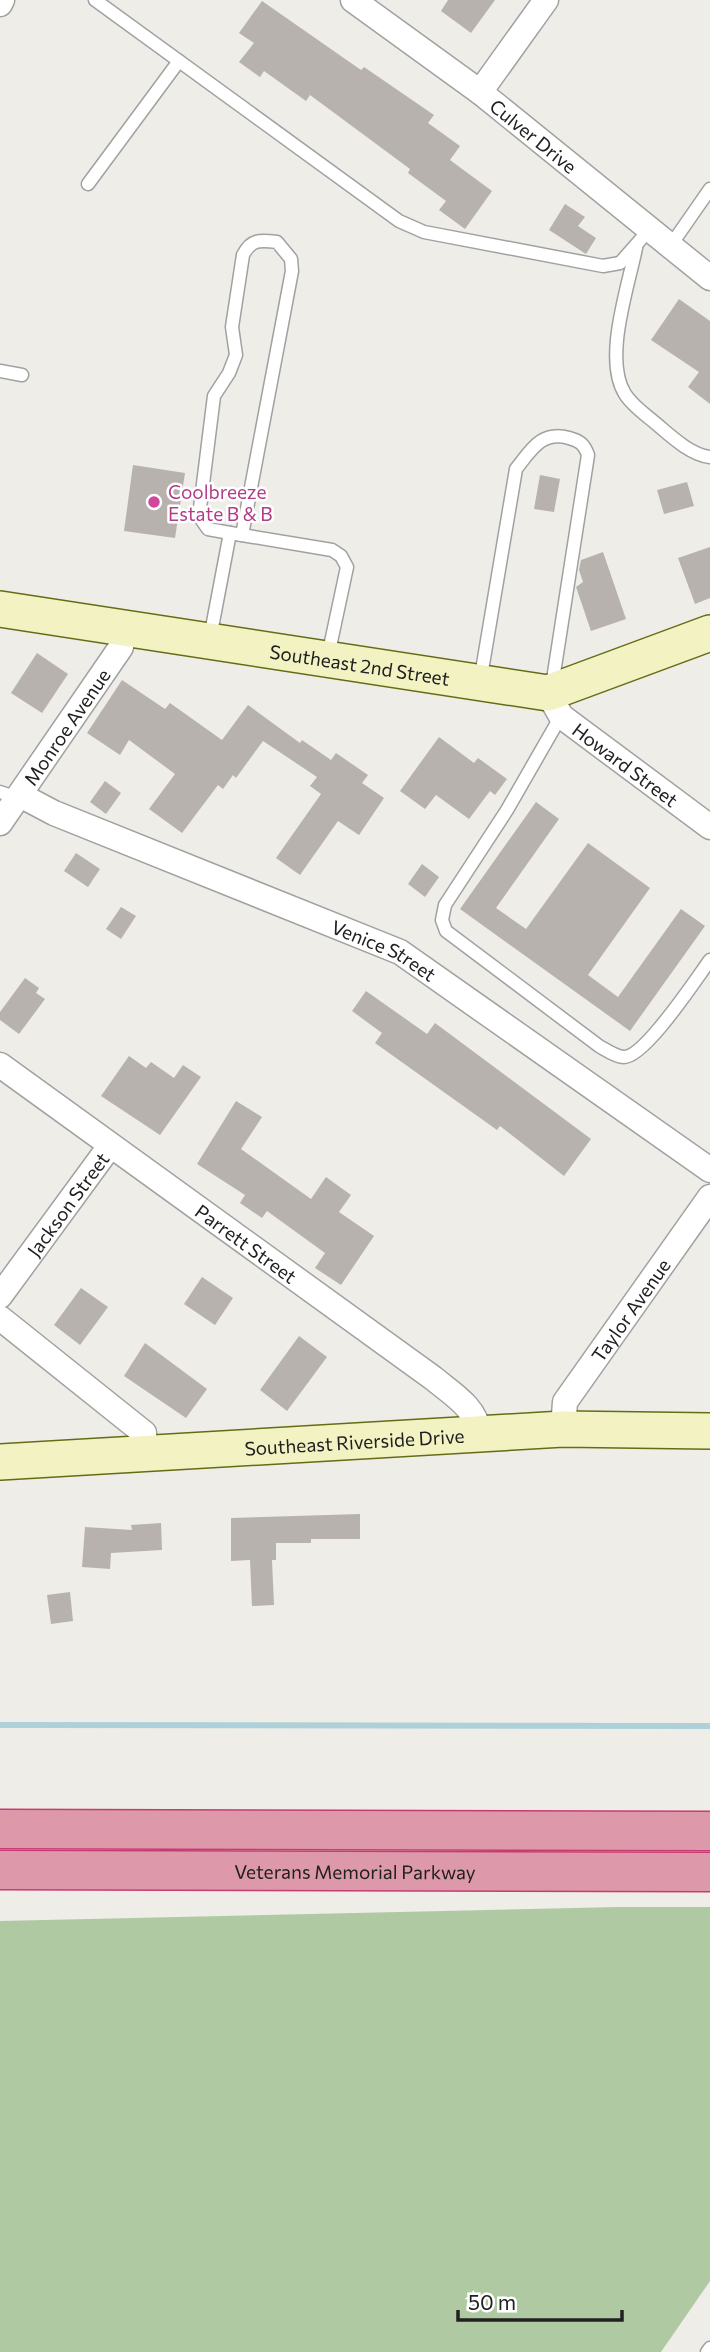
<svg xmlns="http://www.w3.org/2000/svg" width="710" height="2352" font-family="Commissioner,sans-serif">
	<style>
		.forest { fill: #afcaa2 }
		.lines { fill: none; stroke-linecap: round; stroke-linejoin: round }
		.stream { stroke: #aed0d8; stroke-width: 6 }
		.building { fill: #b8b2ae }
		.lane-casing { stroke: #a1a1a1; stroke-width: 15 }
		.street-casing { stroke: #a1a1a1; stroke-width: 27 }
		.secondary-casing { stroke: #666c13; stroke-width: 38 }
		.highway-casing { stroke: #c63c72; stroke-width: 41 }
		.lane { stroke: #fff; stroke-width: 12 }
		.street { stroke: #fff; stroke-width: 24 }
		.secondary { stroke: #f2f2c3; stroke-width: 35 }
		.highway { stroke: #dd99a9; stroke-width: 38 }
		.hotel-dot { fill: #d1479c; stroke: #fff; stroke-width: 2.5 }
		.labels { text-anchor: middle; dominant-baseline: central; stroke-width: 5; stroke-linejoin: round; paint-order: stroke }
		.street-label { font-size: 19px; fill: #202020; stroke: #fff }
		.hotel-label { font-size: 19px; fill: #b23c85; stroke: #fff; text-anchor: start }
	</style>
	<rect width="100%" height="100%" fill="#efede8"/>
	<path class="forest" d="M619 1907H710V2281L661 2352H0V1921Z"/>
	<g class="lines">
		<path class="stream" d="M0 1725 710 1726"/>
	</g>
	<g class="building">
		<path d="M448 0H495L471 33 441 11Z"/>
		<path d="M262 1 361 70 364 67 434 115 428 123 460 146 450 160 492 191 465 229 439 210 446 201 408 173 410 169 310 95 306 101 264 71 260 77 239 62 254 43 239 33Z"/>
		<path d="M565 204 585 217 578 226 596 238 586 254 549 230Z"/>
		<path d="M679 299 710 321V404L688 387 699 372 651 340Z"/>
		<path d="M133 465 185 473 175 538 124 531Z"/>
		<path d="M540 475 560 479 554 512 534 509Z"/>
		<path d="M687 482 694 506 664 514 657 490Z"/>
		<path d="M710 547V598L695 604 678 558Z"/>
		<path d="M603 552 626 619 591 631 576 587 583 582 579 570 581 560Z"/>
		<path d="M37 653 68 674 42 713 11 693Z"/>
		<path d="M122 680 165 709 170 703 222 740 248 705 300 743 302 740 331 760 336 753 368 775 362 783 384 798 359 835 338 821 300 875 276 858 321 794 310 786 317 777 263 741 236 778 233 775 223 789 218 785 182 833 149 809 175 774 129 740 120 755 87 733Z"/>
		<path d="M439 737 474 763 478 758 507 779 495 795 490 791 469 819 436 795 425 809 400 791Z"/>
		<path d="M105 781 121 793 106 814 90 802Z"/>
		<path d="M536 802 559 819 496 908 526 929 588 843 650 888 588 975 618 997 681 909 705 926 630 1031 460 909Z"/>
		<path d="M76 853 100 869 88 887 64 871Z"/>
		<path d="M422 864 439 877 425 897 408 884Z"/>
		<path d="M121 907 136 916 121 939 106 929Z"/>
		<path d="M25 978 39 988 36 993 45 999 19 1034 0 1020V1012Z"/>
		<path d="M366 991 427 1034 435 1023 591 1139 564 1176 500 1126 497 1130 375 1043 382 1033 352 1011Z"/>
		<path d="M129 1056 146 1068 151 1062 174 1078 183 1065 201 1077 160 1135 101 1096Z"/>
		<path d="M236 1101 262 1117 241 1149 311 1199 326 1177 351 1195 339 1212 374 1236 341 1285 315 1268 325 1253 267 1211 262 1218 240 1203 245 1195 197 1164Z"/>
		<path d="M202 1277 233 1298 215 1325 184 1304Z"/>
		<path d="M81 1288 108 1307 80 1345 54 1325Z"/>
		<path d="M299 1336 327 1357 287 1411 260 1390Z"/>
		<path d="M145 1343 207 1389 186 1418 124 1376Z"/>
		<path d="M360 1514V1539H311V1543H276V1560H272L274 1605 252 1606 250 1560 231 1561V1518Z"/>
		<path d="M161 1523 162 1550 111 1553 110 1569 82 1567 85 1527 132 1530 131 1525Z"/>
		<path d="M70 1592 73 1621 51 1624 47 1595Z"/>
	</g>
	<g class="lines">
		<defs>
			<g id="lane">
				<path d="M95 0 399 221 424 232 603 266 620 263 650 229"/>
				<path d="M88 184 179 61"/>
				<path d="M671 245 710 189"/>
				<path d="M636 248C628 288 603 359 625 394 633 407 649 417 660 427 674 439 692 455 710 457"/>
				<path d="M0 371 22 375"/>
				<path d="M230 533 208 529 199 516 214 396 229 373 236 355 232 327 243 255C251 239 260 240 277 242L291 259 292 271 242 535"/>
				<path d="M210 638 230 533 332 550 341 556 347 567 328 656"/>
				<path d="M480 682 516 469C531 450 542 430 569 438 580 441 584 444 588 455L554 673 555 686"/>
				<path d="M561 716 507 810 445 905 442 920 446 931 599 1046C606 1050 616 1057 624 1057 645 1057 696 979 710 960"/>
				<path d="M0 792 17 798"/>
				<path d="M707 2352 710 2348"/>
			</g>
			<g id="street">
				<path id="s1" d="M353 0 480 92 710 278"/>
				<path d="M0 4 2 0"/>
				<path d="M480 92 546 0"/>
				<path id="s2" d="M548 693 561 716 710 827"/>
				<path id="s3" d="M20 795 54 813 400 952 710 1170"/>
				<path id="s4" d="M0 823 121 647 124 628"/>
				<path id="s5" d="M0 1065 433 1378C452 1394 476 1407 479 1433"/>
				<path id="s6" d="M0 1296 110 1146"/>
				<path d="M0 1318 144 1433 145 1452"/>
				<path id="s7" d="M563 1429 565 1402 710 1197"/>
			</g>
			<g id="secondary">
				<path id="s8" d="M0 609 548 693 710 633"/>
				<path id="s9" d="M0 1462 563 1429 710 1431"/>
			</g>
			<g id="highway">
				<path d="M0 1829 710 1831"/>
				<path id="s10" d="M0 1870 710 1872"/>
			</g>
		</defs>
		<use href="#lane" class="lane-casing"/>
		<use href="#street" class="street-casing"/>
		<use href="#secondary" class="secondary-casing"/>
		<use href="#highway" class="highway-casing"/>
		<use href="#lane" class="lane"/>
		<use href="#street" class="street"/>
		<use href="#secondary" class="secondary"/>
		<use href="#highway" class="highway"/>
	</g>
	<circle class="hotel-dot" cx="154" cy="502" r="7"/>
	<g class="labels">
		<g class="street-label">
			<text stroke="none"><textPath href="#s1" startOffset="226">Culver Drive</textPath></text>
			<text stroke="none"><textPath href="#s8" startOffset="364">Southeast 2nd Street</textPath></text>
			<text stroke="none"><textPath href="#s4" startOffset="117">Monroe Avenue</textPath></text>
			<text stroke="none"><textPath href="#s2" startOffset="107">Howard Street</textPath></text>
			<text stroke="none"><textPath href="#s3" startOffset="396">Venice Street</textPath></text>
			<text stroke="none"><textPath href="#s6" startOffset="114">Jackson Street</textPath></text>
			<text stroke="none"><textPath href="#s5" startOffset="304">Parrett Street</textPath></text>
			<text stroke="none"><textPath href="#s7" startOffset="140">Taylor Avenue</textPath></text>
			<text stroke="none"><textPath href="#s9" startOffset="355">Southeast Riverside Drive</textPath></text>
			<text stroke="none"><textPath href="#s10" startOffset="355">Veterans Memorial Parkway</textPath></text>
		</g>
		<g class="hotel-label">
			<text x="168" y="491">Coolbreeze<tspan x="168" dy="22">Estate B &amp; B</tspan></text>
		</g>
	</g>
	<path d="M458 2310v10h164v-10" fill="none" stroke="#202020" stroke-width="3.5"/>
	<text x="468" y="2310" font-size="21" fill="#202020" stroke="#ffffff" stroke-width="5" paint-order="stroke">50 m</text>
</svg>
